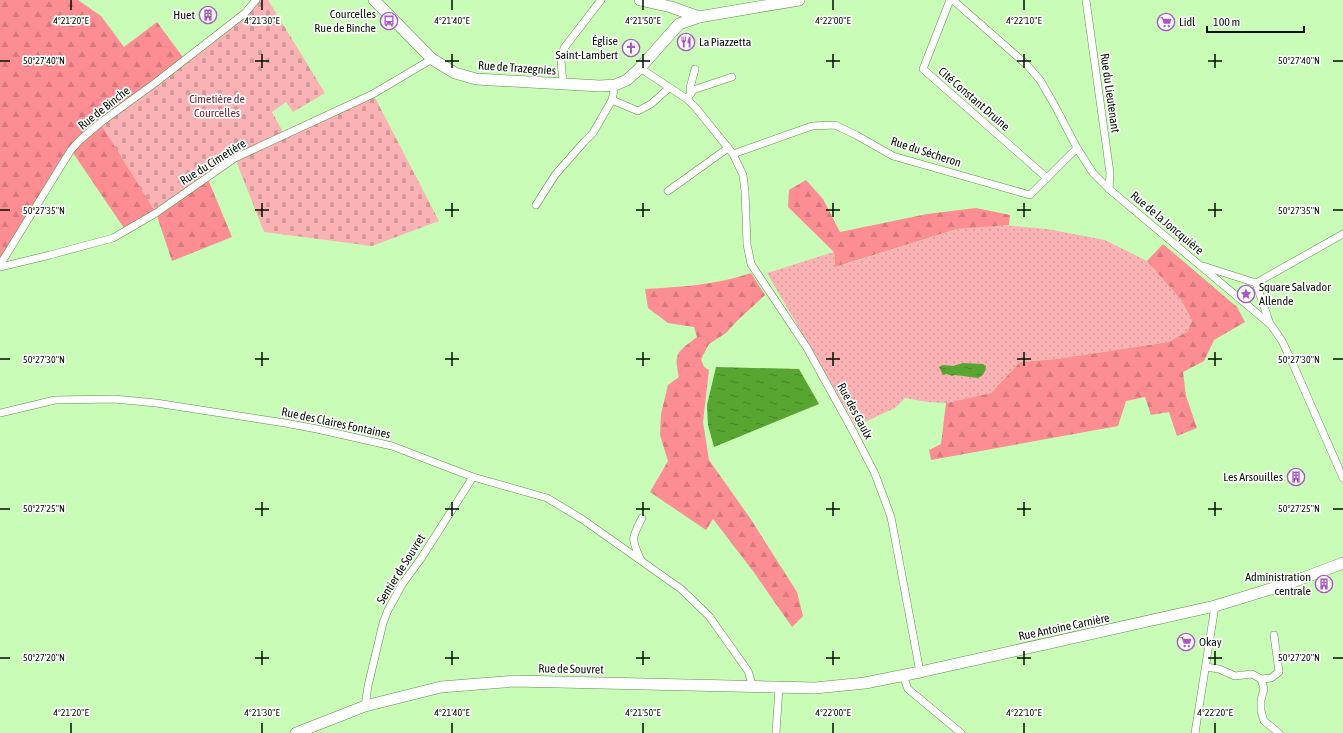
<svg xmlns="http://www.w3.org/2000/svg" width="1343" height="733" font-family="'Asap Condensed',sans-serif">
	<style>
		.grass { fill: url(#grass-dots) }
		.forest { fill: url(#forest-firs) }
		.cemetery { fill: url(#cemetery-stones) }
		.water { fill: url(#water-ripples) }
		.lines { fill: none; stroke-linecap: round; stroke-linejoin: round }
		.street-casing { stroke: #5f8d4c; stroke-width: 8 }
		.secondary-casing { stroke: #5f8d4c; stroke-width: 12 }
		.street { stroke: #fff; stroke-width: 7 }
		.secondary { stroke: #fff; stroke-width: 11 }
		.ticks { fill: none; stroke: #021000; stroke-width: 1.5 }
		.labels { text-anchor: middle; dominant-baseline: central; stroke-width: 3.5; stroke-linejoin: round; paint-order: stroke }
		.poi-label { font-size: 12px; fill: #021000; stroke: #fff; text-anchor: end }
		.street-label { font-size: 12px; fill: #021000; stroke: #fff }
		.park-label { font-size: 12px; fill: #721d29; stroke: #fff }
		.ticks-label { font-size: 10px; text-anchor: middle; fill: #021000; stroke: #fff; stroke-width: 3.5; stroke-linejoin: round; paint-order: stroke }
	</style>
	<defs>
		<pattern id="grass-dots" width="8" height="8" patternUnits="userSpaceOnUse"><rect width="8" height="8" fill="#fab2b4"/><path d="M2 2h.1M6 6h.1" fill="none" stroke="#d59899" stroke-width="1.8" stroke-linecap="round"/></pattern>
		<pattern id="forest-firs" width="22" height="20" patternUnits="userSpaceOnUse"><rect width="22" height="20" fill="#fb8d93"/><path d="M5 1l3.5 6h-7zM16 11l3.5 6h-7z" fill="#d6797d"/></pattern>
		<pattern id="cemetery-stones" width="16" height="16" patternUnits="userSpaceOnUse"><rect width="16" height="16" fill="#fab2b4"/><path d="M2 7V4a2 2 0 0 1 4 0v3zM10 15v-3a2 2 0 0 1 4 0v3z" fill="#d59899"/></pattern>
		<pattern id="water-ripples" width="26" height="14" patternUnits="userSpaceOnUse"><rect width="26" height="14" fill="#58a532"/><path d="M2 4q2-2 4 0t4 0M15 11q2-2 4 0t4 0" fill="none" stroke="#478528"/></pattern>
	</defs>
	<rect width="100%" height="100%" fill="#c9fcb6"/>
	<path class="grass" d="M1002 225 1047 229 1105 240 1147 261 1182 301 1192 321 1187 332 1168 342 1057 359 1020 362 991 393 946 403 928 402 905 398 895 408 856 426 767 273 834 252 835 267 846 264 957 229Z"/>
	<g class="forest">
		<path d="M0 0H78L101 16 124 47 157 22 185 60 207 177 232 237 172 261 156 213 126 231 71 150 0 265Z"/>
		<path d="M806 180 823 199 840 232 927 214 976 208 1010 215 1009 225 957 229 835 267 834 252 788 207 789 190Z"/>
		<path d="M1163 244 1237 307 1245 322 1214 340 1204 361 1183 372 1186 396 1197 428 1177 436 1169 412 1151 415 1145 397 1126 401 1118 426 931 460 929 450 941 444 946 403 991 393 1020 362 1057 359 1168 342 1187 332 1192 321 1182 301 1147 261Z"/>
		<path d="M751 273 765 295 738 320 726 333 709 344 701 359 704 367 709 370 703 422 709 460 750 518 797 592 803 616 792 627 753 571 713 519 706 530 650 492 668 461 660 435 661 414 668 385 679 377C673 352 678 352 697 337L694 327 668 323 648 308 645 289C680 287 717 285 751 273Z"/>
	</g>
	<path class="cemetery" d="M256 0H268L325 93 293 112 286 102 272 112 284 134 373 94 439 221 372 246 264 232 235 158 156 213 100 123Z"/>
	<g class="water">
		<path d="M963 363 983 364 986 366C986 371 983 376 978 378L955 375 952 376 947 374 943 375 939 367 943 365 953 366Z"/>
		<path d="M716 367 799 369 819 404 714 447 708 425 707 405Z"/>
	</g>
	<g class="lines">
		<defs>
			<g id="street">
				<path d="M950 0 923 69 1047 178"/>
				<path d="M953 0 1027 65 1040 80 1055 106 1077 148 1093 173 1109 189 1271 325 1282 341 1293 364 1343 478"/>
				<path d="M1086 0 1110 173 1109 189"/>
				<path d="M640 68 687 99 696 108 733 154 743 175 745 191 747 244 751 264 807 348 854 433 875 474 891 517 920 672"/>
				<path d="M563 84 561 60 564 48 601 0"/>
				<path d="M691 93 690 88 695 69"/>
				<path d="M687 99 693 90 732 77"/>
				<path d="M612 100 638 111 651 104 669 88"/>
				<path d="M733 154 812 126 835 125 856 135 893 156 1030 195 1077 148"/>
				<path d="M668 191 728 148"/>
				<path d="M536 205 555 175 584 142 593 133 612 100 615 85"/>
				<path d="M0 265 61 166 71 150 80 140 100 123 155 83 245 13 256 0"/>
				<path d="M1203 266 1256 283"/>
				<path d="M0 267 50 255 113 238 156 213 235 158 373 94 432 59"/>
				<path d="M1256 283 1343 234"/>
				<path d="M1256 283 1270 324"/>
				<path d="M0 413 55 400 114 399 156 403 285 423 317 429 392 446 473 477 547 498 582 519 681 589 709 616 748 671 753 687"/>
				<path d="M641 560C631 538 631 540 642 518"/>
				<path d="M1206 667 1219 669 1235 676 1252 674 1261 679 1264 689 1261 700V711L1264 721 1279 733"/>
				<path d="M903 676 908 689 961 733"/>
				<path d="M1261 679 1271 678 1279 672 1274 635"/>
				<path d="M365 706 368 686 383 623 388 610 403 583 420 560 473 477"/>
				<path d="M776 733 779 688"/>
				<path d="M1195 733 1215 606"/>
			</g>
			<g id="secondary">
				<path d="M374 0 432 59 455 73 476 79 600 86 615 85 627 80 640 68 679 24 699 17 799 0"/>
				<path d="M640 0 671 7 699 17"/>
				<path d="M296 733 365 706 441 687 515 681 815 688 865 683 920 672 1215 606 1290 583 1343 563"/>
			</g>
		</defs>
		<use href="#street" class="street-casing"/>
		<use href="#secondary" class="secondary-casing"/>
		<use href="#street" class="street"/>
		<use href="#secondary" class="secondary"/>
	</g>
	<path class="ticks" d="M71 0V10M262 0V10M452 0V10M643 0V10M833 0V10M1024 0V10M262 54V68M452 54V68M643 54V68M833 54V68M1024 54V68M1215 54V68M0 61H10M255 61H269M445 61H459M636 61H650M826 61H840M1017 61H1031M1208 61H1222M1333 61H1343M262 203V217M452 203V217M643 203V217M833 203V217M1024 203V217M1215 203V217M0 210H10M255 210H269M445 210H459M636 210H650M826 210H840M1017 210H1031M1208 210H1222M1333 210H1343M262 352V366M452 352V366M643 352V366M833 352V366M1024 352V366M1215 352V366M0 359H10M255 359H269M445 359H459M636 359H650M826 359H840M1017 359H1031M1208 359H1222M1333 359H1343M262 502V516M452 502V516M643 502V516M833 502V516M1024 502V516M1215 502V516M0 509H10M255 509H269M445 509H459M636 509H650M826 509H840M1017 509H1031M1208 509H1222M1333 509H1343M262 651V665M452 651V665M643 651V665M833 651V665M1024 651V665M1215 651V665M0 658H10M255 658H269M445 658H459M636 658H650M826 658H840M1017 658H1031M1208 658H1222M1333 658H1343M71 723V733M262 723V733M452 723V733M643 723V733M833 723V733M1024 723V733M1215 723V733"/>
	<defs>
		<symbol id="building-ring" viewBox="-11 -11 22 22"><circle r="9.5" fill="#fff" stroke="#aa56c5" stroke-width="1.5"/><path d="M-4-6H4V6H1V3H-1V6H-4ZM-2.5-4.3h1.7v1.8h-1.7ZM.8-4.3h1.7v1.8H.8ZM-2.5-1h1.7V.8h-1.7ZM.8-1h1.7V.8H.8Z" fill="#aa56c5"/></symbol>
		<symbol id="bus-ring" viewBox="-11 -11 22 22"><circle r="9.5" fill="#fff" stroke="#aa56c5" stroke-width="1.5"/><path d="M-5-6H5V4H4V6H2V4H-2V6H-4V4H-5ZM-3.5-4V0h7V-4ZM-3.5 1.2v1.5H-2V1.2ZM2 1.2v1.5H3.5V1.2Z" fill="#aa56c5"/></symbol>
		<symbol id="supermarket-ring" viewBox="-11 -11 22 22"><circle r="9.5" fill="#fff" stroke="#aa56c5" stroke-width="1.5"/><path d="M-6-5.5h2.5l.6 2H6L4.5 2H-2.5L-4.4-4H-6ZM-1.5 3.2a1.3 1.3 0 1 0 .1 0ZM3 3.2a1.3 1.3 0 1 0 .1 0Z" fill="#aa56c5"/></symbol>
		<symbol id="restaurant-ring" viewBox="-11 -11 22 22"><circle r="9.5" fill="#fff" stroke="#aa56c5" stroke-width="1.5"/><path d="M-5-6h1v4h1v-4h1v4h1v-4h1v5L-1.5 .5V6h-2V.5L-5-1ZM5-6V6H3V1.5H1.5Q1.5-4 5-6Z" fill="#aa56c5"/></symbol>
		<symbol id="church-ring" viewBox="-11 -11 22 22"><circle r="9.5" fill="#fff" stroke="#aa56c5" stroke-width="1.5"/><path d="M-1.2-6h2.4v3.5h3.3v2.4h-3.3V6h-2.4V-.1h-3.3v-2.4h3.3Z" fill="#aa56c5"/></symbol>
		<symbol id="sight-ring" viewBox="-11 -11 22 22"><circle r="9.5" fill="#fff" stroke="#aa56c5" stroke-width="1.5"/><path d="M0-6L1.8-2.2L6-1.7L2.9 1.2L3.7 5.4L0 3.3L-3.7 5.4L-2.9 1.2L-6-1.7L-1.8-2.2Z" fill="#aa56c5"/></symbol>
	</defs>
	<g fill-rule="evenodd">
		<use href="#building-ring" x="198" y="5" width="20" height="20"/>
		<use href="#bus-ring" x="379" y="11" width="20" height="20"/>
		<use href="#supermarket-ring" x="1156" y="12" width="20" height="20"/>
		<use href="#restaurant-ring" x="676" y="32" width="20" height="20"/>
		<use href="#church-ring" x="621" y="38" width="20" height="20"/>
		<use href="#sight-ring" x="1236" y="284" width="20" height="20"/>
		<use href="#building-ring" x="1286" y="467" width="20" height="20"/>
		<use href="#building-ring" x="1314" y="574" width="20" height="20"/>
		<use href="#supermarket-ring" x="1176" y="632" width="20" height="20"/>
	</g>
	<g class="labels">
		<g class="poi-label">
			<text x="376" y="14">Courcelles<tspan x="376" dy="14">Rue de Binche</tspan></text>
			<text x="195" y="15">Huet</text>
			<text x="1179" y="22" text-anchor="start">Lidl</text>
			<text x="618" y="41">Église<tspan x="618" dy="14">Saint-Lambert</tspan></text>
			<text x="699" y="42" text-anchor="start">La Piazzetta</text>
			<text x="1259" y="287" text-anchor="start">Square Salvador<tspan x="1259" dy="14">Allende</tspan></text>
			<text x="1283" y="477">Les Arsouilles</text>
			<text x="1311" y="577">Administration<tspan x="1311" dy="14">centrale</tspan></text>
			<text x="1199" y="642" text-anchor="start">Okay</text>
		</g>
		<g class="street-label">
			<text transform="translate(517 68) rotate(4)">Rue de Trazegnies</text>
			<text transform="translate(1110 93) rotate(82)">Rue du Lieutenant</text>
			<text transform="translate(974 99) rotate(41)">Cité Constant Druine</text>
			<text transform="translate(104 108) rotate(-38)">Rue de Binche</text>
			<text transform="translate(926 152) rotate(18)">Rue du Sécheron</text>
			<text transform="translate(213 162) rotate(-32)">Rue du Cimetière</text>
			<text transform="translate(1167 223) rotate(40)">Rue de la Joncquière</text>
			<text transform="translate(855 411) rotate(62)">Rue des Gaulx</text>
			<text transform="translate(336 423) rotate(12)">Rue des Claires Fontaines</text>
			<text transform="translate(401 569) rotate(-58)">Sentier de Souvret</text>
			<text transform="translate(1064 627) rotate(-12)">Rue Antoine Carnière</text>
			<text transform="translate(571 669) rotate(1)">Rue de Souvret</text>
		</g>
		<g class="park-label">
			<text x="217" y="99">Cimetière de<tspan x="217" dy="14">Courcelles</tspan></text>
		</g>
	</g>
	<g class="ticks-label">
		<text x="71" y="24">4°21'20"E</text>
		<text x="262" y="24">4°21'30"E</text>
		<text x="452" y="24">4°21'40"E</text>
		<text x="643" y="24">4°21'50"E</text>
		<text x="833" y="24">4°22'00"E</text>
		<text x="1024" y="24">4°22'10"E</text>
		<text x="44" y="64">50°27'40"N</text>
		<text x="1299" y="64">50°27'40"N</text>
		<text x="44" y="214">50°27'35"N</text>
		<text x="1299" y="214">50°27'35"N</text>
		<text x="44" y="363">50°27'30"N</text>
		<text x="1299" y="363">50°27'30"N</text>
		<text x="44" y="512">50°27'25"N</text>
		<text x="1299" y="512">50°27'25"N</text>
		<text x="44" y="661">50°27'20"N</text>
		<text x="1299" y="661">50°27'20"N</text>
		<text x="71" y="716">4°21'20"E</text>
		<text x="262" y="716">4°21'30"E</text>
		<text x="452" y="716">4°21'40"E</text>
		<text x="643" y="716">4°21'50"E</text>
		<text x="833" y="716">4°22'00"E</text>
		<text x="1024" y="716">4°22'10"E</text>
		<text x="1215" y="716">4°22'20"E</text>
	</g>
	<path d="M1207 26v6h97v-6" fill="none" stroke="#021000" stroke-width="2"/>
	<text x="1213" y="26" font-size="12" fill="#021000" stroke="#ffffff" stroke-width="3" paint-order="stroke">100 m</text>
</svg>
